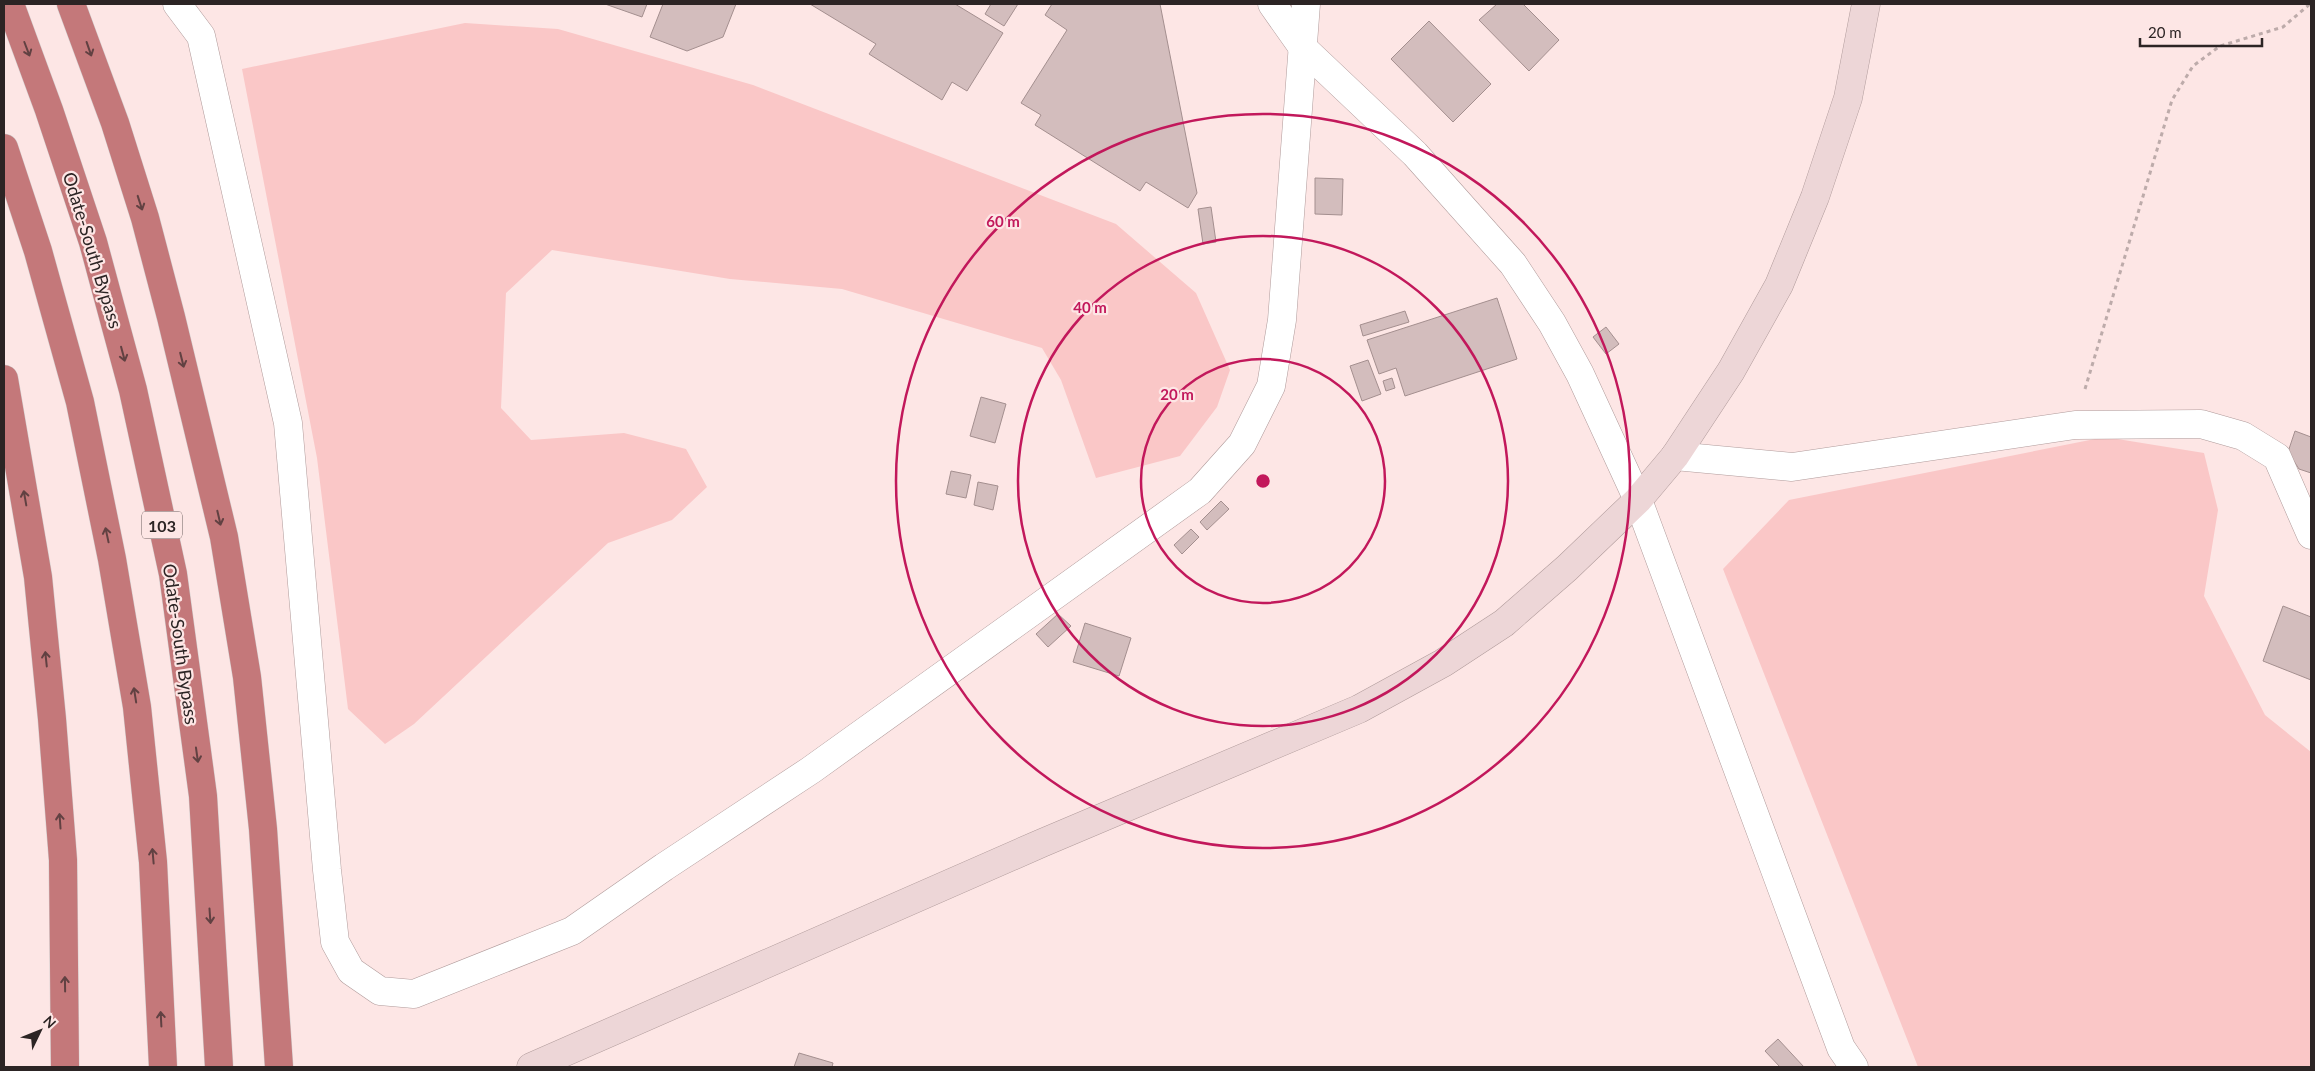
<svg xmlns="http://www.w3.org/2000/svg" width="2315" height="1071" font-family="Lato,sans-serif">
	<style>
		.green { fill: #fac7c7 }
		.building { fill: #d3bdbd; stroke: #a48f8f }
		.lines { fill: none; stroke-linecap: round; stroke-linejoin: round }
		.street-casing { stroke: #b09b9b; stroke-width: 29 }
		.secondary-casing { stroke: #b09b9b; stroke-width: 29 }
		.highway-casing { stroke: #d1cfcf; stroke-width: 29 }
		.path { stroke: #bdabaa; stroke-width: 3; stroke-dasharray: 4 4; stroke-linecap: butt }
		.street { stroke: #fff; stroke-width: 28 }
		.secondary { stroke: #edd6d7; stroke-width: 28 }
		.highway { stroke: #c4787a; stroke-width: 28 }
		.oneway { stroke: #614142 }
		.ring { fill: none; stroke: #c2185b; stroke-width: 2.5 }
		.labels { text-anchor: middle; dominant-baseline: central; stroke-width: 4.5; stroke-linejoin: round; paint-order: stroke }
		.shield { fill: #fde6e5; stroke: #6b5e5e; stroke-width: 1 }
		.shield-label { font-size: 16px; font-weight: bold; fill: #2c2424 }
		.street-label { font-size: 18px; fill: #2c2424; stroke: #fde6e5 }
		.centre { fill: #c2185b; stroke: #fde6e5; stroke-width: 2.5 }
		.ring-label { font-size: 15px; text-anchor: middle; font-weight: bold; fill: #c2185b; stroke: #fde6e5; stroke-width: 4.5; stroke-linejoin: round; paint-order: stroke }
	</style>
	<rect width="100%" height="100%" fill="#fde6e5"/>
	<g class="green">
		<path d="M465 23 558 29 753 85 1116 224 1196 293 1230 370 1217 407 1180 456 1096 478 1061 380 1042 348 842 289 730 279 552 250 506 293 501 408 531 440 624 433 686 449 707 487 672 520 608 543 414 724 385 744 348 709 317 458 242 69Z"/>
		<path d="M2105 437 2204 453 2218 510 2204 596 2265 715 2311 752V1067H1918L1723 569 1789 500Z"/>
	</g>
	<g class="building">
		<path d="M605 4H647L642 17Z"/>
		<path d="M663 4H736L723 37 687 51 650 37Z"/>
		<path d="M810 4H955L1003 33 967 91 952 82 942 100 869 54 876 44Z"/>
		<path d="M991 4H1018L1004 26 985 14Z"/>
		<path d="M1052 4H1160L1197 193 1188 208 1146 182 1140 191 1035 125 1041 115 1021 103 1067 30 1045 15Z"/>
		<path d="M1497 4H1523L1559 40 1529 71 1479 20Z"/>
		<path d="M1429 21 1491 84 1453 122 1391 59Z"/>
		<path d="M1315 178 1343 179 1342 215 1315 214Z"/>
		<path d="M1211 207 1216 242 1203 244 1198 209Z"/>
		<path d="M1497 298 1517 359 1405 396 1396 368 1379 374 1367 340Z"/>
		<path d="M1405 311 1409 322 1363 336 1360 325Z"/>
		<path d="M1606 327 1619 344 1606 354 1593 337Z"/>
		<path d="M1368 360 1381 394 1362 401 1350 366Z"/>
		<path d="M1392 378 1395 388 1386 391 1383 381Z"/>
		<path d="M981 397 1006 404 995 443 970 436Z"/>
		<path d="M2295 431 2311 437V473L2299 469 2288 452Z"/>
		<path d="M951 471 971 475 966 498 946 494Z"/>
		<path d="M978 482 998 486 993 510 974 505Z"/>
		<path d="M1221 501 1229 509 1207 530 1200 522Z"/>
		<path d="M1191 529 1199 537 1182 554 1174 545Z"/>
		<path d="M2283 606 2311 617V680L2263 661Z"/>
		<path d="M1058 614 1071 626 1048 647 1036 634Z"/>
		<path d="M1085 623 1131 638 1119 676 1073 662Z"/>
		<path d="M1778 1039 1804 1067H1780L1765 1051Z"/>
		<path d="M799 1053 833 1063 832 1067H794Z"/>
	</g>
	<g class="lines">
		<defs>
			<g id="street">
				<path d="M177 4 201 36 288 423 327 870 335 942 351 971 380 991 414 994 572 931 664 867 811 770 1200 491 1242 444 1271 386 1282 320 1306 4"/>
				<path d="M1272 4 1303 48 1415 154 1513 264 1552 323 1580 374 1638 500 1841 1048 1854 1067"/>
				<path d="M1675 456 1792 467 2075 425 2201 424 2243 436 2277 457 2311 535"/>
			</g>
			<path id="secondary" d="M531 1067 1042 843 1359 709 1443 663 1504 623 1567 568 1638 500 1675 456 1731 371 1779 285 1815 197 1848 98 1866 4"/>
			<g id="highway">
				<path d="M10 4 49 110 93 242 133 390 173 574 203 796 219 1067"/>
				<path d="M71 4 115 123 145 218 171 317 224 537 247 677 263 829 279 1067"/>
				<path d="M4 148 38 251 80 402 112 559 137 707 153 862 163 1067"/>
				<path d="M4 379 38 577 52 719 63 860 65 1067"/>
			</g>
		</defs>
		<use href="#street" class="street-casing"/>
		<use href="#secondary" class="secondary-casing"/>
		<use href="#highway" class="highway-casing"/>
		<path class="path" d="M2085 389 2172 100 2193 66 2220 46 2283 27 2310 4"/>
		<use href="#street" class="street"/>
		<use href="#secondary" class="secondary"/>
		<use href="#highway" class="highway"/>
	</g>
	<defs><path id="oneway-shaft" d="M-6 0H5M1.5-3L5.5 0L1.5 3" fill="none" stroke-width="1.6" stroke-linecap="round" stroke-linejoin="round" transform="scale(1.25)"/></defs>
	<g class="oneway">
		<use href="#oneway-shaft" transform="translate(27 49) rotate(69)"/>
		<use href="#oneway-shaft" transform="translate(89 49) rotate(71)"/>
		<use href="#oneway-shaft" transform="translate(140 203) rotate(72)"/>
		<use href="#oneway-shaft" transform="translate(123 354) rotate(75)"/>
		<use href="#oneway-shaft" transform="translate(182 360) rotate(76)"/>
		<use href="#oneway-shaft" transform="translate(25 498) rotate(-100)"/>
		<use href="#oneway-shaft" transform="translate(219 518) rotate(77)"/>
		<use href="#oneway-shaft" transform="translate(107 535) rotate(-102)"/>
		<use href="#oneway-shaft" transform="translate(46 659) rotate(-96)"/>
		<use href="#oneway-shaft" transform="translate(135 695) rotate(-99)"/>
		<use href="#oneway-shaft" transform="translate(197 755) rotate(82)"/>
		<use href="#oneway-shaft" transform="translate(60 821) rotate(-94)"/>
		<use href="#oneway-shaft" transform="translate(153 856) rotate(-95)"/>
		<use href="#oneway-shaft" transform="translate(210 916) rotate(86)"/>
		<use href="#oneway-shaft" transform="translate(65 984) rotate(-91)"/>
		<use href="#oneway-shaft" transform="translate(161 1019) rotate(-93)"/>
	</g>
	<g class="ring">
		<circle cx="1263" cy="481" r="122"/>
		<circle cx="1263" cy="481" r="245"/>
		<circle cx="1263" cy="481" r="367"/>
	</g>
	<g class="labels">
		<rect class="shield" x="142" y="511.5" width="40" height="27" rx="4"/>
		<g class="shield-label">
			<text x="162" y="525">103</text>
		</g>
		<g class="street-label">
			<text transform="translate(93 250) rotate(73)">Odate-South Bypass</text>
			<text transform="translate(181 644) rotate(82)">Odate-South Bypass</text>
		</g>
	</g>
	<circle cx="1263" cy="481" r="8" class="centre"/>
	<g class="ring-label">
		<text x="1003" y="227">60 m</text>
		<text x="1090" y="313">40 m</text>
		<text x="1177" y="400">20 m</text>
	</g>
	<rect width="2315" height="1071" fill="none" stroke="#2c2424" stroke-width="10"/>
	<g transform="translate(40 1031) rotate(47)" stroke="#fde6e5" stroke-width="4" paint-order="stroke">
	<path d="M0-4L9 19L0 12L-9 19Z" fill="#2c2424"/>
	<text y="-8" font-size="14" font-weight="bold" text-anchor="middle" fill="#2c2424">N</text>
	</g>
	<path d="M2140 38v8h122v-8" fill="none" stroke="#2c2424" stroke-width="2.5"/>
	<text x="2148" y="38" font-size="15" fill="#2c2424" stroke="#fde6e5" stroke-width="4" paint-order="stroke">20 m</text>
</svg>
